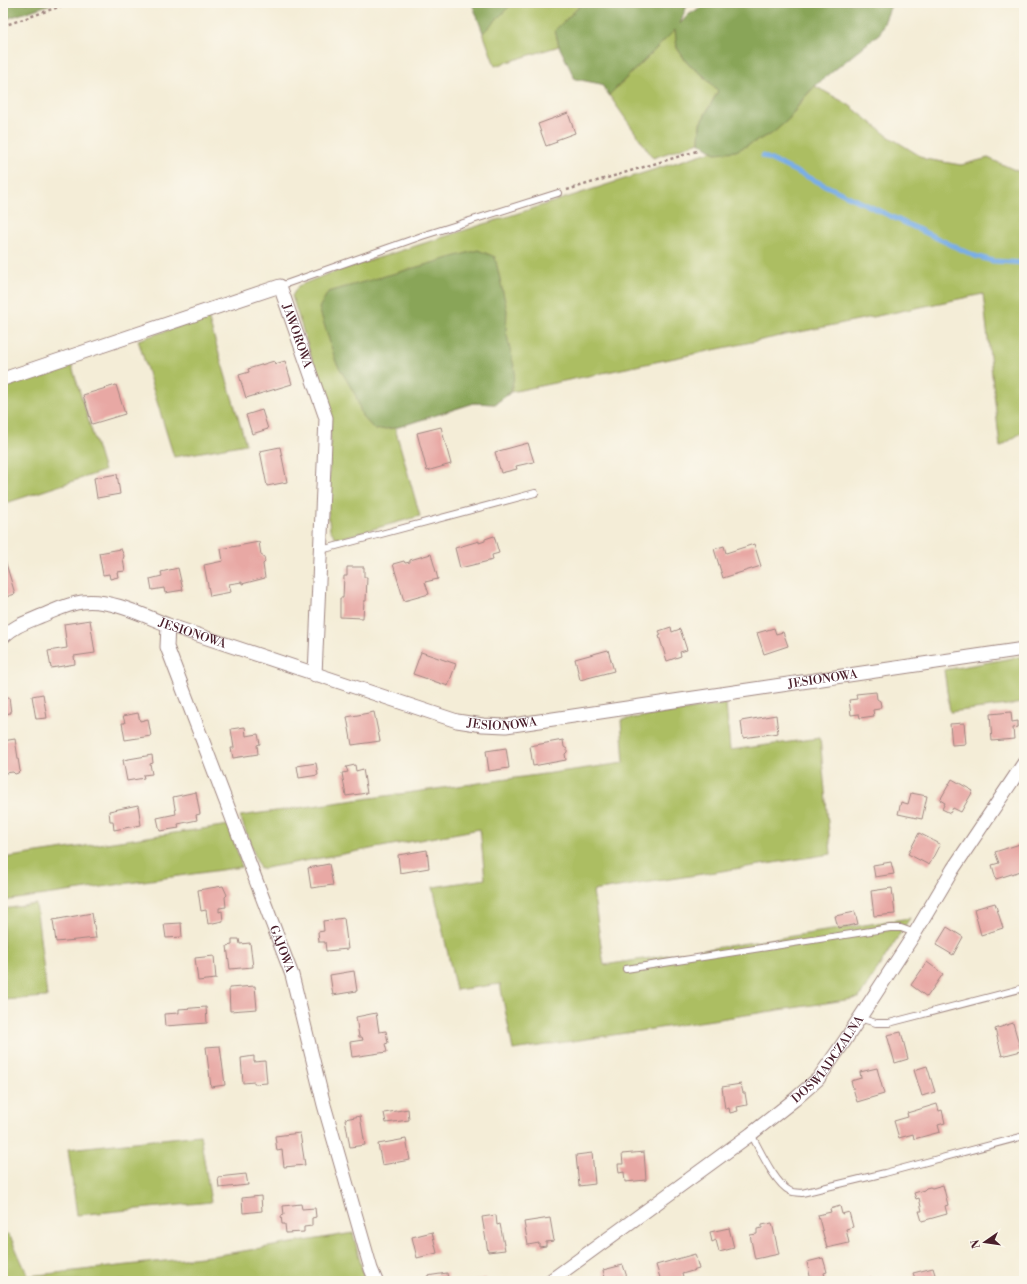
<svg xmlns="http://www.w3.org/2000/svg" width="1027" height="1284" font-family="'Libre Bodoni',serif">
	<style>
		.green { fill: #acbe62; stroke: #7b6e46 }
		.forest { fill: #89a558; stroke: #6a6242 }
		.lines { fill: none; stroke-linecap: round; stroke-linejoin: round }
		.stream { stroke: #79aee7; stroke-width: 5 }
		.building { fill: #e8a8a4 }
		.service-casing { stroke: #9f8681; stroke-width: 8 }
		.minor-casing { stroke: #9f8681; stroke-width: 15 }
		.path { stroke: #9f8681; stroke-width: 2.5; stroke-dasharray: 3 3; stroke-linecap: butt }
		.service { stroke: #fff; stroke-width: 6 }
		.minor { stroke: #fff; stroke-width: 13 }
		.labels { text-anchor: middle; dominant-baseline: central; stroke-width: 3.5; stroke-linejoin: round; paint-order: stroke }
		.street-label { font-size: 12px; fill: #4a1f2b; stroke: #fbf7ec }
	</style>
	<rect width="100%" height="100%" fill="#fbf7ec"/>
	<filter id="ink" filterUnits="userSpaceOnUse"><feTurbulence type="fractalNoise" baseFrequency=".025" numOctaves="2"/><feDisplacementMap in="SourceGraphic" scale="8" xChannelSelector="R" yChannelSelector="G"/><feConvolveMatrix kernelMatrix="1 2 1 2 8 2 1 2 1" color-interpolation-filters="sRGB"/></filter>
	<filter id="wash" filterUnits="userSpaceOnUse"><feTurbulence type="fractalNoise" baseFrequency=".012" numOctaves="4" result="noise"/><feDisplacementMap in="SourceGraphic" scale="16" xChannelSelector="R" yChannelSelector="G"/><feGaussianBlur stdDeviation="0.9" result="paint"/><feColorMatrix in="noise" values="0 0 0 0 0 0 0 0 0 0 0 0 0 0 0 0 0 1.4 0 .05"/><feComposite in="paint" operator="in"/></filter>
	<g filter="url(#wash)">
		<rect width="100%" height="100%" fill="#f4edd7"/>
		<g class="green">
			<path d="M509 3H583L555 30 559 46 495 66 483 33 509 7Z"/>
			<path d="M675 30 677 48 688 64 700 73 718 91 700 124 699 142 653 158 609 95Z"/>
			<path d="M815 86 849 105 888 136 925 159 961 165 988 158 1024 174V431L1000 447 983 294 511 392 495 404 474 403 395 428 420 516 337 539 330 530 328 512 331 419 292 296 298 286 325 275 712 151 716 153 789 119 804 98Z"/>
			<path d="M208 317 246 444 174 457 138 340Z"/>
			<path d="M71 363 104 471 3 504V388Z"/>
			<path d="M1024 656V703L950 712 944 670Z"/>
			<path d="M726 704 730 750 820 738 831 854 593 891 604 965 910 918 859 998 513 1050 500 984 456 990 433 887 485 879 480 829 260 869 240 816 624 763 621 720Z"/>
			<path d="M229 825 242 867 3 901V858Z"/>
			<path d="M36 904 47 997 3 1000V909Z"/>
			<path d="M200 1135 211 1202 77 1215 68 1149Z"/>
			<path d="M3 1230 11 1238 28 1276 219 1255 353 1233 365 1281H3Z"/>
		</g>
		<g class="forest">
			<path d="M3 3H54L3 20Z"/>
			<path d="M472 3H509V7L483 33Z"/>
			<path d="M583 3H688L680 24 688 15 708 3H892L880 33 815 86 801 101 789 119 773 133 736 151 716 153 699 142 700 124 718 91 704 76 688 64 677 48 675 30 609 95 601 84 575 79 559 46 555 30Z"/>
			<path d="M478 250 495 257 507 310 506 331 515 371 511 392 495 404 474 403 395 428 375 430 362 416 356 396 336 362 319 308 328 292Z"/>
		</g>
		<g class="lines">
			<path class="stream" d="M763 156 975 256 993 261 1024 263"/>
		</g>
		<g id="blocks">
			<g class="building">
				<path d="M568 113 575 133 556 140 557 142 546 146 538 124Z"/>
				<path d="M274 361 275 364 285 361 292 384 246 398 239 375 249 372 248 369Z"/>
				<path d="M116 385 125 414 92 424 83 395Z"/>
				<path d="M262 410 268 429 252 434 246 415Z"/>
				<path d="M441 427 451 464 427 471 417 433Z"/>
				<path d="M528 443 534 462 516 466 517 469 501 473 495 452Z"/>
				<path d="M280 447 287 482 267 486 260 451Z"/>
				<path d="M117 474 120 494 97 498 94 478Z"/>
				<path d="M494 536 499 553 492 555 493 560 460 568 455 548 479 541V543L485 541V539Z"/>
				<path d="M259 542 261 555 264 557 265 562 263 564 265 578 242 584V582L229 584 231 592 210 596 204 565 223 561 221 549Z"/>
				<path d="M754 544 761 566 723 578 714 549 724 546 726 553Z"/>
				<path d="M121 549 124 556 123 559 125 571 117 572 118 577 110 579 109 574 103 575 99 553Z"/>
				<path d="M431 554 438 579 425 582 429 594 404 601 393 564 404 561 405 563 410 562V560Z"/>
				<path d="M5 560 15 594 3 598V561Z"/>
				<path d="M347 567H364V577H367L366 601H364L363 618 340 617V598H343L344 576H347Z"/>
				<path d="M178 568 183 590 165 593 164 588 152 590 150 579 162 576 161 572Z"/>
				<path d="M90 620 95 653 74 656 75 664 51 668 48 651 67 648 64 624Z"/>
				<path d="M671 627 672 632 680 629 687 650 680 652 681 656 667 661 659 636 661 635 659 631Z"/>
				<path d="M774 628 776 634 783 632 788 646 764 654 757 633Z"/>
				<path d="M608 650 614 671 580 680 575 659Z"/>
				<path d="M421 652 456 664 448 686 413 674Z"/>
				<path d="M876 692 877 699 880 701 881 706 879 709 873 710 874 716 860 718 859 714 851 715 849 700 857 699 856 694Z"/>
				<path d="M43 694 47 718 36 719 32 696Z"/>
				<path d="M9 697 11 713 3 714V698Z"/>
				<path d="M374 712 380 741 352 745 347 717Z"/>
				<path d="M1011 712 1012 722 1018 721V727L1013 728 1014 739 992 741 990 714Z"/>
				<path d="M138 713 140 721 148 719 151 736 125 740 122 723H125L123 716Z"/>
				<path d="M776 715 778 733 743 738 741 721Z"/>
				<path d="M964 723 966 744 952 745 950 724Z"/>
				<path d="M245 727 246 736 258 734 260 744 257 745 258 754 233 758 231 748H234L231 729Z"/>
				<path d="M15 739 20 771 18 773 15 774 13 772 5 773 3 761V741Z"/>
				<path d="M563 740 564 747 567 749V752L565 754 566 760 533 766 530 746Z"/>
				<path d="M506 748 509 768 489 771 486 751Z"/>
				<path d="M152 755 153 763 150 764 152 774 143 775 144 778 127 781 123 760Z"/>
				<path d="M316 763 318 775 299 778 297 766Z"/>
				<path d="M355 765 356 771 363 769 367 793 346 796 342 773 348 772 346 767Z"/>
				<path d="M952 779 973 791 961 812 953 808 950 813 942 809 945 803 940 800Z"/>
				<path d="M196 792 200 814 196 815 197 820 178 824 179 828 160 831 157 818 176 814 173 797Z"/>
				<path d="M911 793 927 796 922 819 898 814 901 802 908 804Z"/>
				<path d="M138 805 141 825 114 830 113 821H110L109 811Z"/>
				<path d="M919 833 940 844 929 865 908 854Z"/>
				<path d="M1023 843 1024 870 996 879 992 865 999 863 995 852Z"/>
				<path d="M427 850 429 868 400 873 398 855Z"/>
				<path d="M891 862 894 874 875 877 873 865Z"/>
				<path d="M329 864 333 885 311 888 308 868Z"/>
				<path d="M223 886 227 895 225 897 226 907 219 908V912L222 911 223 921 208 924 206 910 201 911 198 890Z"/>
				<path d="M892 888 895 914 874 916 871 891Z"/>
				<path d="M995 903 1003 928 981 935 974 909Z"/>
				<path d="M855 912 858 924 838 928 835 916Z"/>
				<path d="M92 913 96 938 56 942 53 920Z"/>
				<path d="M344 918 348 949 326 951 325 942H319L318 932 324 931 323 921Z"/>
				<path d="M181 923 182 937 166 938 164 924Z"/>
				<path d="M947 927 963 937 953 955 936 945Z"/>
				<path d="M232 939H239L240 944 250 943 253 967 230 969 227 946 232 945Z"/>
				<path d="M214 956 216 979 198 981 195 958Z"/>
				<path d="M927 962 943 974 927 997 911 985Z"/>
				<path d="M354 971 357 991 333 995 330 975Z"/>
				<path d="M255 986 257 1009 230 1011 229 988Z"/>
				<path d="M206 1007 207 1023 165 1026 164 1014 179 1013V1009Z"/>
				<path d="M376 1013 379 1032 386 1031 388 1043 385 1044 387 1052 352 1057 350 1042 363 1040 362 1037H359L356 1017Z"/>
				<path d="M1013 1023 1021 1051 1002 1056 995 1029Z"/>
				<path d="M901 1032 908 1059 895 1063 887 1035Z"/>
				<path d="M220 1046 225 1085 211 1087 206 1047Z"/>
				<path d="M254 1056V1062L265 1061 267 1083 254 1084V1082L243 1083 241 1058Z"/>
				<path d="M927 1066 935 1092 922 1096 914 1070Z"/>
				<path d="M877 1068 884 1094 857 1102 851 1081 861 1078 860 1072Z"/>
				<path d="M741 1084 743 1093H745L747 1105 737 1107 738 1111 730 1113 729 1108 725 1109 722 1087Z"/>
				<path d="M937 1104 939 1111 942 1110 945 1123 938 1125 940 1132 914 1139 913 1134 899 1138 894 1121 908 1117 907 1113Z"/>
				<path d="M408 1109 409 1120 386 1123 384 1113Z"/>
				<path d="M360 1116 365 1145 350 1147 345 1119Z"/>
				<path d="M300 1133 305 1165 284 1167 282 1150 277 1151 275 1136Z"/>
				<path d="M406 1139 410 1160 382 1165 378 1144Z"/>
				<path d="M644 1152 646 1180 625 1182 624 1172 619 1173 618 1164H623L622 1154Z"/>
				<path d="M592 1153 595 1184 579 1186 576 1155Z"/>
				<path d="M246 1174 248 1185 219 1188 218 1177Z"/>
				<path d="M943 1185 948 1205 945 1206 947 1214 922 1221 919 1211H922L919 1198 916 1199 914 1193 924 1190 926 1188 930 1187 932 1188Z"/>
				<path d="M261 1196 262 1211 243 1213 242 1198Z"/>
				<path d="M301 1204 302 1209 315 1208 316 1217 312 1218V1226L304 1227V1232L286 1233 285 1224H282L281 1216 284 1215 283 1206Z"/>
				<path d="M840 1206 842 1214 849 1212 853 1227 846 1229 849 1243 827 1248 818 1215 831 1212 830 1209Z"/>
				<path d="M496 1215 497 1225 500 1224 505 1250 488 1252 482 1217Z"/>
				<path d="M550 1218 554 1241 546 1242V1246L539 1247V1243L528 1245 524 1222Z"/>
				<path d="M772 1223 779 1254 755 1259 750 1235 757 1234V1229L762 1228V1225Z"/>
				<path d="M729 1228 734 1248 719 1252 716 1240 712 1242 710 1232Z"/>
				<path d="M432 1232 437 1253 417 1258 412 1237Z"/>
				<path d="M695 1254 699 1269 682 1274 684 1281H661L656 1265Z"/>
				<path d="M823 1258 827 1272 824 1273 826 1281H811L807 1262Z"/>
				<path d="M623 1265 628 1280 606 1281 603 1270Z"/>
				<path d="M933 1268 937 1281H916L913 1273Z"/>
				<path d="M447 1273 448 1281H428L427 1276Z"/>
				<path d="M871 1277V1281H859Z"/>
				<path d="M486 1278V1281H474V1280Z"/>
			</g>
		</g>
	</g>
	<g filter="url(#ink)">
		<use href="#blocks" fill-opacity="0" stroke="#9f8681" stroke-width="1"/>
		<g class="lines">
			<defs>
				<g id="service">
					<path d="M280 286 422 236 558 193"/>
					<path d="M321 550 535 493"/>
					<path d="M626 969 890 928H901L915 933"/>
					<path d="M859 1018 876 1023H889L1024 988"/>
					<path d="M751 1134C759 1148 775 1184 790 1191 793 1193 798 1192 802 1193L885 1173 1024 1136"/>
				</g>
				<g id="minor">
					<path id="s1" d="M3 379 280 286 326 418 315 675"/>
					<path id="s2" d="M168 625 167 647 292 975 324 1105 371 1269 376 1281"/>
					<path id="s3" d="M3 637C14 626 27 622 41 616 54 611 67 604 82 602 108 598 143 615 168 625L457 721 483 725 506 726 1024 649"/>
					<path id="s4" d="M550 1281 751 1134 794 1100 818 1079 844 1042 915 933 953 869 1024 763"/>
				</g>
			</defs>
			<use href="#service" class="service-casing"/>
			<use href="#minor" class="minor-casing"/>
			<g class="path">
				<path d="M3 26 70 3"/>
				<path d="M567 190 697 151"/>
			</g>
			<use href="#service" class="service"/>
			<use href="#minor" class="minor"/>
		</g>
	</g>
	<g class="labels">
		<g class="street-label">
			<text stroke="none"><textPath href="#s1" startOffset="345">JAWOROWA</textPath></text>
			<text stroke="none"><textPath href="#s3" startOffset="203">JESIONOWA</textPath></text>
			<text stroke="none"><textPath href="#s3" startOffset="851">JESIONOWA</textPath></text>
			<text stroke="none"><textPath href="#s3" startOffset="527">JESIONOWA</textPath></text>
			<text stroke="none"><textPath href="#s2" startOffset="345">GAJOWA</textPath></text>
			<text stroke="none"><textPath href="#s4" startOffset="357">DOŚWIADCZALNA</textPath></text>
		</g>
	</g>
	<rect width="1027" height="1284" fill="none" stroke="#fbf7ec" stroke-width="16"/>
	<g transform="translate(985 1242) rotate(257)" stroke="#fbf7ec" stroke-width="3" paint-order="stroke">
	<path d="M0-3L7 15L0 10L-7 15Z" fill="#4a1f2b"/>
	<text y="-6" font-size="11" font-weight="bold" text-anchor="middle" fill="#4a1f2b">N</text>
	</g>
</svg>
